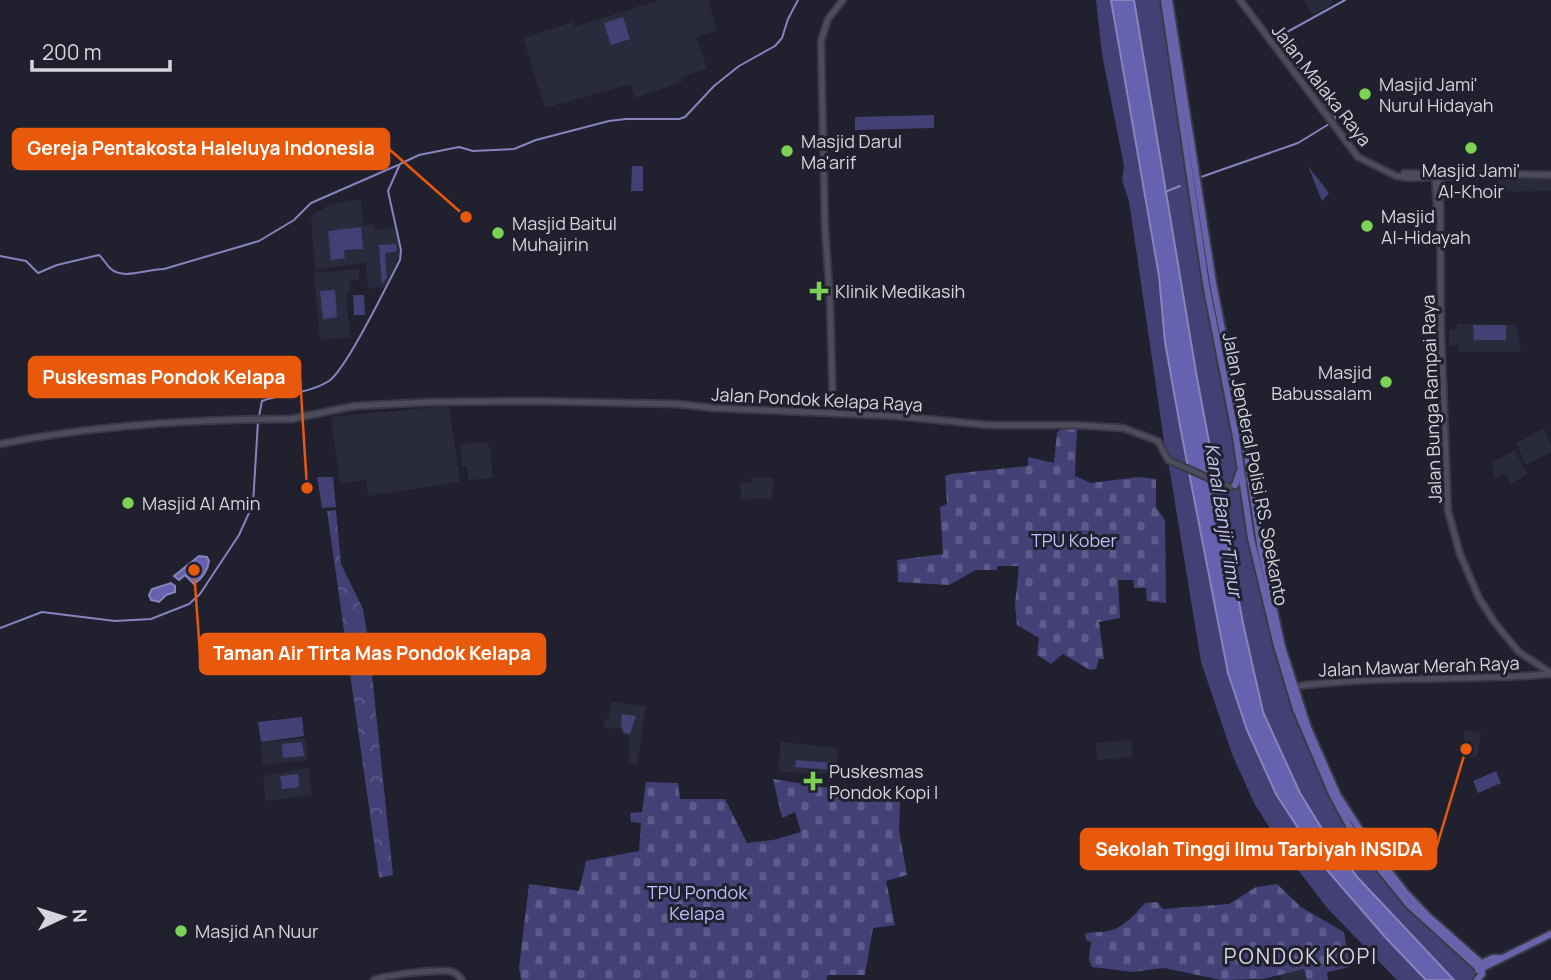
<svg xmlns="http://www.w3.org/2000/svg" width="1551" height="980" font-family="Manrope,sans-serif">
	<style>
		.built { fill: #2a2a3d }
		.green { fill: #434076 }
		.forest { fill: url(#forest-crowns) }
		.cemetery { fill: url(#cemetery-stones) }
		.water { fill: #6662af; stroke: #8784bd; stroke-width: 2 }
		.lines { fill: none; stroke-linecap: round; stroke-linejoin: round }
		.stream { stroke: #8784bd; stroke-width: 2 }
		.minor-casing { stroke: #3a3a46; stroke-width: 9 }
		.major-casing { stroke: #3a3a46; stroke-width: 10 }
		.minor { stroke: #4c4c5c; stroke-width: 5 }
		.major { stroke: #6863ab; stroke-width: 6 }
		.poi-dot { fill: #7dd154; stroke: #20202e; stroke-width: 2.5 }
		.labels { text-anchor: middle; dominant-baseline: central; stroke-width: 6; stroke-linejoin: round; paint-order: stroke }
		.poi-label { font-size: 18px; fill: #d4d5de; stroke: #20202e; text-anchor: start }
		.street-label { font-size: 18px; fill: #d4d5de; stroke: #20202e }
		.park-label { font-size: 18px; fill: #bebdfd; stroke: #20202e }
		.water-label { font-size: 19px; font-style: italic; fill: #c6c6f1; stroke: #20202e }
		.quarter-label { font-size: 21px; letter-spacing: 2px; fill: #d4d5de; stroke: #20202e }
		.leader { fill: none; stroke: #e8590c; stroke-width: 2.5 }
		.callout-dot { fill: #e8590c; stroke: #20202e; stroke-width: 2.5 }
		.callout { fill: #e8590c; stroke: #e8590c; stroke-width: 2.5 }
		.callout-label { font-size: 19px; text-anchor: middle; font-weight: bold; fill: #fff }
	</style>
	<defs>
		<pattern id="forest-crowns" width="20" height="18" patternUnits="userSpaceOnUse" patternTransform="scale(1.75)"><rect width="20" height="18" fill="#434076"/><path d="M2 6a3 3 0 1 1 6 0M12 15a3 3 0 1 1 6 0" fill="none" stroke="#5d5b89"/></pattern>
		<pattern id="cemetery-stones" width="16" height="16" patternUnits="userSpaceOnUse" patternTransform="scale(1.75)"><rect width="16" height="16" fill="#434076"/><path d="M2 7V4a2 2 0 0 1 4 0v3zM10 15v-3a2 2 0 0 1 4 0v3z" fill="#5d5b89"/></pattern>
	</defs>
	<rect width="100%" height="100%" fill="#20202e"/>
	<g class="built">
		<path d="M659 0H708L717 30 696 37 707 69 681 77 682 82 635 98 631 84 545 108 523 38 573 22 575 27Z"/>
		<path d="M1304 0H1332L1333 4 1312 15Z"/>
		<path d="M1551 178V191L1497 192 1498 179Z"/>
		<path d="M361 199 363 225 374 224 375 230 395 228 398 237 401 253 385 287 368 289 366 262 315 270 311 218 317 212 330 205Z"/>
		<path d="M359 269V280H350L351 293 346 294 350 337 320 340 314 273Z"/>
		<path d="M1457 324 1517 325 1521 352H1459L1458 345 1449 346V329L1457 330Z"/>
		<path d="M449 406 460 482 368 496 366 480 340 484 331 417Z"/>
		<path d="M1544 428 1551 445V452L1526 465 1516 443Z"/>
		<path d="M485 442 490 448 493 478 468 480 467 466H462L461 444Z"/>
		<path d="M1515 450 1527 475 1511 484 1506 473 1494 479 1493 462Z"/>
		<path d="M770 477 774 478 772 498 741 500 740 483 751 482V478Z"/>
		<path d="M611 702 646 706 637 765 629 764V736L623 734 620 729 604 728 605 719H608Z"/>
		<path d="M1465 730 1481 733 1477 757 1462 755Z"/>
		<path d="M305 738 308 760 263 765 261 743Z"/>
		<path d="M1131 740 1132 757 1097 760 1096 743Z"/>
		<path d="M780 742 839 748 835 774 779 772Z"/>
		<path d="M308 768 312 795 266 801 263 776Z"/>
		<path d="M1307 965 1311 980H1281L1278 973Z"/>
	</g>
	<g class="green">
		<path d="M1096 0H1164L1206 284 1251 538 1274 637 1351 829 1357 827 1392 884 1478 970 1472 980H1397L1328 909 1288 857 1254 803 1232 754 1201 662 1168 460 1162 451 1164 441 1129 201 1122 180 1124 166 1102 54Z"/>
		<path d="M623 17 630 39 611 45 604 23Z"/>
		<path d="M934 115V128L855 130V117Z"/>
		<path d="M632 166H643V191H631Z"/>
		<path d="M1308 166 1329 193 1322 201Z"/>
		<path d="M361 227 363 249 344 250 345 258 331 260 328 231Z"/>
		<path d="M396 244 397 251 385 253 387 278 382 284 379 245Z"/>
		<path d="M335 290 337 317 323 319 320 291Z"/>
		<path d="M353 295H364L365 315H354Z"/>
		<path d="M1506 325V340H1474L1473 325Z"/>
		<path d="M317 477H333L336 507 322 508Z"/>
		<path d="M622 714 636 716 630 734 624 733 621 724Z"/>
		<path d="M302 717 304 736 261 742 258 722Z"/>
		<path d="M302 742 304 756 283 758 282 744Z"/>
		<path d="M796 760 833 763V770L795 767Z"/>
		<path d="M1496 771 1501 783 1478 793 1473 781Z"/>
		<path d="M298 774 299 787 282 789 280 776Z"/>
	</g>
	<path class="forest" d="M336 510 341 564 363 609 369 646 393 875 379 878 327 511Z"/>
	<g class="cemetery">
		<path d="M1065 427 1077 429 1075 476 1091 483 1138 477 1156 479V508L1165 520 1166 603 1147 601 1146 588H1134L1133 580H1118L1120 618 1099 622 1104 659H1099L1096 669 1090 670 1063 654 1051 664 1037 655 1039 638 1017 625 1015 605 1019 566H997V570H976L949 585 898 582 897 560 943 554 940 507 947 504 945 476 951 474 1028 466V457L1054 463 1057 432Z"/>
		<path d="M773 779 861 793 900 802 899 831 907 875 886 881 895 925 873 928 865 975H828L826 980H521L519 968 529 884 579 891 586 861 639 851 641 823 631 822 630 813 642 812 646 782 678 783 680 799H725L747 843 773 840 801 832 795 812 782 818Z"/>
		<path d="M1277 884 1301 907 1344 932 1350 967 1327 972 1328 980H1307L1304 969 1263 979 1221 980 1164 968 1133 972 1092 967 1089 959 1091 942 1086 940 1085 934C1093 931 1100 933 1108 931 1125 927 1134 915 1145 903L1157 902 1163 909 1229 904 1256 887Z"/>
	</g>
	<g class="water">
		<path d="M1111 0H1134L1197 378 1243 623 1263 712 1300 793 1330 842 1359 879 1454 980H1426L1386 938 1320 862 1276 794 1247 730 1228 673 1180 426 1165 342 1159 276Z"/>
		<path d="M199 556 207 557 209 561C208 570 202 579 194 584L185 575 179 580 174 576Z"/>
		<path d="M171 583 175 586V592L166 595 159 602 151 600 149 595 152 589Z"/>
	</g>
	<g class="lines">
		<g class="stream">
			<path d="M1333 120 1336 118 1277 39 1278 37 1345 0"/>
			<path d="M1201 177 1298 143 1329 124"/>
			<path d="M1165 192 1180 186"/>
			<path d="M0 256 26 261 38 273 57 265 99 255C104 259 106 265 111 269 123 280 148 269 164 269L259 241 294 220 311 203 398 165"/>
			<path d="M259 416 262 401C284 393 308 394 329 381 346 370 388 283 400 260L401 250 388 191 400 164 419 155 459 147 473 151 514 149 536 140 609 121 626 119H679L685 117 714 86 739 66 775 46 782 38 788 19 798 0"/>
			<path d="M0 628 42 612 115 621 151 619 189 604 200 594 239 535 253 504 258 421"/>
		</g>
		<defs>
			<g id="minor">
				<path d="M1240 0 1358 157 1396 176 1411 178 1500 174 1551 175"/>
				<path d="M1404 173 1426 174"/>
				<path d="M1440 174 1441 332 1448 511 1460 554 1479 598 1495 623 1519 652 1551 673"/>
				<path d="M1435 176 1437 209 1439 214"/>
				<path d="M833 413 830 299 825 228 821 41 828 19 843 0"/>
				<path d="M291 419 354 406 430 402 535 401 677 404 714 408 896 416 988 425H1075L1123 428 1158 441 1168 460 1229 487 1243 482 1250 475"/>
				<path d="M0 444C96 425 195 419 293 419"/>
				<path d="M1292 687C1378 674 1465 682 1551 674"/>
				<path d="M374 980C386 975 442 968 453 972 458 974 459 976 462 980"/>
			</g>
			<g id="major">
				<path d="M1164 0 1206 284 1236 437 1251 538 1277 646 1296 709 1332 794 1351 829 1374 862 1409 905 1476 966"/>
				<path d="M1169 0 1213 283 1248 463 1261 551 1282 647 1308 728 1338 796 1377 856 1406 893 1429 917 1481 963"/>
				<path d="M1235 485 1240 471"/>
				<path d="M1478 965 1493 958H1500"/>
				<path d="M1478 970 1551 934"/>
				<path d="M1477 980 1482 974 1481 965"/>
			</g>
		</defs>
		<use href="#minor" class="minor-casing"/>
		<use href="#major" class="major-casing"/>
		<use href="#minor" class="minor"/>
		<use href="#major" class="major"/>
	</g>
	<g class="poi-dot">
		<circle cx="1365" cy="94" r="7"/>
		<circle cx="1471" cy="148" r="7"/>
		<circle cx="787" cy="151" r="7"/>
		<circle cx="1367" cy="226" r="7"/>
		<circle cx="498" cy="233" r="7"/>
		<path d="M815.5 280.5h7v7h7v7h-7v7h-7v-7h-7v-7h7z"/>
		<circle cx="1386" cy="382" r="7"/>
		<circle cx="128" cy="503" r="7"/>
		<path d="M809.5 770.5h7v7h7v7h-7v7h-7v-7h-7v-7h7z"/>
		<circle cx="181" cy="931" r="7"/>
	</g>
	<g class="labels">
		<g class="poi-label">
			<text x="1379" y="84">Masjid Jami'<tspan x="1379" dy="21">Nurul Hidayah</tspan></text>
			<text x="801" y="141">Masjid Darul<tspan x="801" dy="21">Ma'arif</tspan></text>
			<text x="1471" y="170" text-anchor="middle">Masjid Jami'<tspan x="1471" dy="21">Al-Khoir</tspan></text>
			<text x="1381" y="216">Masjid<tspan x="1381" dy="21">Al-Hidayah</tspan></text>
			<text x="512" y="223">Masjid Baitul<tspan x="512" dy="21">Muhajirin</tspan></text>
			<text x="835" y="291">Klinik Medikasih</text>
			<text x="1372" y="372" text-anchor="end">Masjid<tspan x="1372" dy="21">Babussalam</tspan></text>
			<text x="142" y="503">Masjid Al Amin</text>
			<text x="829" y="771">Puskesmas<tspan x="829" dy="21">Pondok Kopi I</tspan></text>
			<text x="195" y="931">Masjid An Nuur</text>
		</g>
		<g class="street-label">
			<text transform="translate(1322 85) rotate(52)">Jalan Malaka Raya</text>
			<text transform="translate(817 399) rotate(3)">Jalan Pondok Kelapa Raya</text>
			<text transform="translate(1431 399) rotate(-92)">Jalan Bunga Rampai Raya</text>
			<text transform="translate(1256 469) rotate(79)">Jalan Jenderal Polisi RS. Soekanto</text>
			<text transform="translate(1419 666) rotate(-2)">Jalan Mawar Merah Raya</text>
		</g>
		<g class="park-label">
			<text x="1074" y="540">TPU Kober</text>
			<text x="697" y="892">TPU Pondok<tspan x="697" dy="21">Kelapa</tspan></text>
		</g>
		<g class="water-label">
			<text transform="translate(1224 520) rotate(81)">Kanal Banjir Timur</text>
		</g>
		<g class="quarter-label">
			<text x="1301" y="956">PONDOK KOPI</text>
		</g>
	</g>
	<path class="leader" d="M466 217L389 149M307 488L300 377M194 570L200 654M1466 749L1436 849"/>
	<g class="callout-dot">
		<circle cx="466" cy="217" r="7"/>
		<circle cx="307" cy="488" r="7"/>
		<circle cx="194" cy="570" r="7"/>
		<circle cx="1466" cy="749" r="7"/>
	</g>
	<g class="callout">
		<rect x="13" y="129" width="376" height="40" rx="7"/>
		<rect x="29" y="357" width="271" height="40" rx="7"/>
		<rect x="200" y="634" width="345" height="40" rx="7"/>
		<rect x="1081" y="829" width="355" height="40" rx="7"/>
	</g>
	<g class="callout-label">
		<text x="201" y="155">Gereja Pentakosta Haleluya Indonesia</text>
		<text x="164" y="384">Puskesmas Pondok Kelapa</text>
		<text x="372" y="660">Taman Air Tirta Mas Pondok Kelapa</text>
		<text x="1259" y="856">Sekolah Tinggi Ilmu Tarbiyah INSIDA</text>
	</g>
	<g transform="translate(63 917) rotate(86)" stroke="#20202e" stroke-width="5" paint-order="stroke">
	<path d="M0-5L12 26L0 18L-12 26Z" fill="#d4d5de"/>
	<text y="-10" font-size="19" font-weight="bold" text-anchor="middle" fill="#d4d5de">N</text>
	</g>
	<path d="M32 60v10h138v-10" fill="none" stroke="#d4d5de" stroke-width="3.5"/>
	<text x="42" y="60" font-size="21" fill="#d4d5de" stroke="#20202e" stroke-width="5" paint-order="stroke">200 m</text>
</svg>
